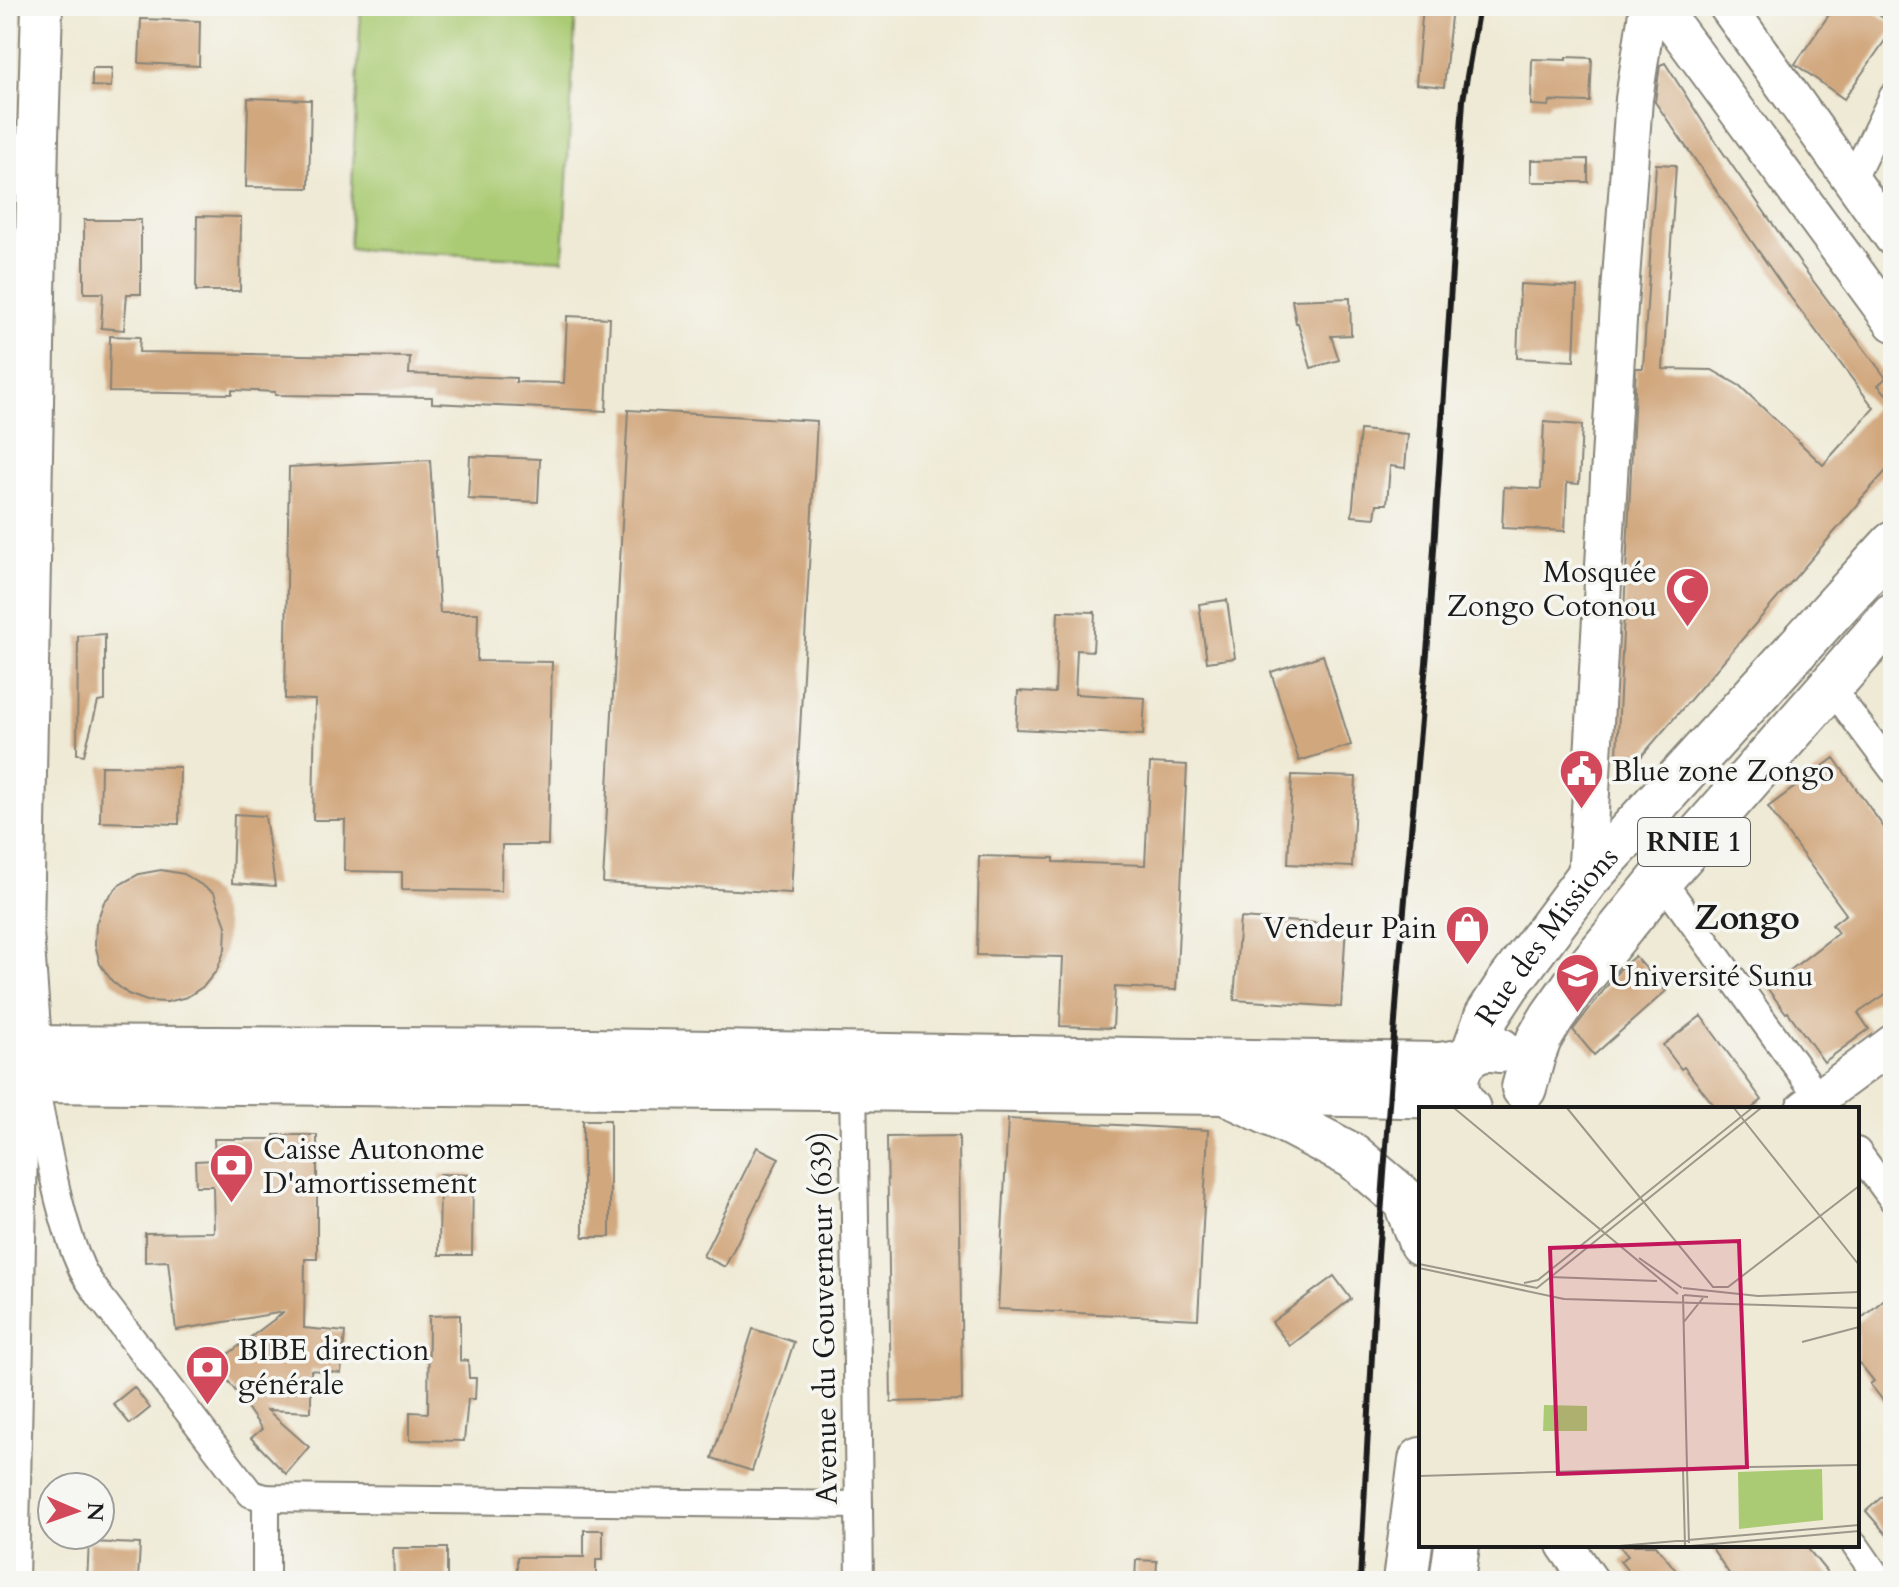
<svg xmlns="http://www.w3.org/2000/svg" width="1899" height="1587" font-family="Cardo,serif">
	<style>
		.green { fill: #aacb73; stroke: #637448; stroke-width: 2 }
		.building { fill: #d1a77e }
		.lines { fill: none; stroke-linecap: round; stroke-linejoin: round }
		.street-casing { stroke: #868378; stroke-width: 30 }
		.secondary-casing { stroke: #868378; stroke-width: 40 }
		.primary-casing { stroke: #868378; stroke-width: 44 }
		.highway-casing { stroke: #868378; stroke-width: 48 }
		.street { stroke: #fff; stroke-width: 26 }
		.secondary { stroke: #fff; stroke-width: 36 }
		.primary { stroke: #fff; stroke-width: 40 }
		.highway { stroke: #fff; stroke-width: 44 }
		.rail { stroke: #1c1c1c; stroke-width: 6 }
		.labels { text-anchor: middle; dominant-baseline: central; stroke-width: 7; stroke-linejoin: round; paint-order: stroke }
		.shield { fill: #f6f6f2; stroke: #5d5d5c; stroke-width: 2 }
		.shield-label { font-size: 28px; font-weight: bold; fill: #1c1c1c }
		.poi-label { font-size: 30px; fill: #1c1c1c; stroke: #f6f6f2; text-anchor: start }
		.street-label { font-size: 30px; fill: #1c1c1c; stroke: #f6f6f2 }
		.quarter-label { font-size: 34px; font-weight: bold; fill: #1c1c1c; stroke: #f6f6f2 }
		.inset-road { fill: none; stroke: #9b988b; stroke-width: 2 }
		.view { fill: #c2185b; fill-opacity: 0.15; stroke: #c2185b; stroke-width: 4 }
		.inset-edge { fill: none; stroke: #1c1c1c; stroke-width: 4 }
	</style>
	<rect width="100%" height="100%" fill="#f6f6f2"/>
	<filter id="ink" filterUnits="userSpaceOnUse"><feTurbulence type="fractalNoise" baseFrequency=".0125" numOctaves="2"/><feDisplacementMap in="SourceGraphic" scale="16" xChannelSelector="R" yChannelSelector="G"/><feConvolveMatrix kernelMatrix="1 2 1 2 8 2 1 2 1" color-interpolation-filters="sRGB"/></filter>
	<filter id="wash" filterUnits="userSpaceOnUse"><feTurbulence type="fractalNoise" baseFrequency=".006" numOctaves="4" result="noise"/><feDisplacementMap in="SourceGraphic" scale="32" xChannelSelector="R" yChannelSelector="G"/><feGaussianBlur stdDeviation="1.8" result="paint"/><feColorMatrix in="noise" values="0 0 0 0 0 0 0 0 0 0 0 0 0 0 0 0 0 1.4 0 .05"/><feComposite in="paint" operator="in"/></filter>
	<g filter="url(#wash)">
		<rect width="100%" height="100%" fill="#efead5"/>
		<path class="green" d="M361 6H576L563 260 349 249Z"/>
		<g id="blocks">
			<g class="building">
				<path d="M1423 6H1452L1444 87 1416 84Z"/>
				<path d="M1835 6H1866L1893 25V29L1844 99 1795 64Z"/>
				<path d="M141 19 200 21 199 66 139 63Z"/>
				<path d="M1566 57 1592 58 1590 102 1550 101 1549 106 1531 105 1532 59 1566 60Z"/>
				<path d="M1665 63 1715 141 1802 266 1886 378 1878 385 1886 394 1893 387V463L1860 500 1861 501 1634 765 1617 755 1636 368H1643L1656 164 1676 165 1663 369 1712 370 1740 386 1823 465 1874 408 1791 298 1655 102 1660 65Z"/>
				<path d="M92 68H112L111 87 92 86Z"/>
				<path d="M248 98 311 100 309 188 246 187Z"/>
				<path d="M1588 159V182H1531V160Z"/>
				<path d="M197 216 241 217 240 291H196Z"/>
				<path d="M84 220H141V294H127L124 330 101 328 103 293H84Z"/>
				<path d="M1520 284 1577 287 1574 361 1517 358Z"/>
				<path d="M1350 298 1351 335 1331 336 1339 360 1311 368 1298 323H1296L1292 300Z"/>
				<path d="M567 316 610 318 606 411 432 403V397L275 395V392L232 390V394L109 392 110 336 140 337 139 352 410 357 409 374 516 378V382L564 383Z"/>
				<path d="M628 410 817 421 791 893 603 883Z"/>
				<path d="M1544 422 1582 425 1579 484 1567 483 1565 531 1502 528 1504 487 1541 489Z"/>
				<path d="M1360 430 1408 434 1405 468 1390 466 1387 504H1377L1375 518 1352 516Z"/>
				<path d="M470 456 540 459 538 502 468 499Z"/>
				<path d="M430 460 440 613H478L477 661 552 662 548 845H502L501 891 402 889V872L344 871 345 820H313L315 700 285 699 289 467Z"/>
				<path d="M1227 600 1235 658 1207 662 1199 604Z"/>
				<path d="M1058 611 1095 612 1093 651 1077 650 1075 694 1145 698 1143 735 1016 729 1018 691 1055 693Z"/>
				<path d="M105 634V701L98 702 84 755 77 754 78 636Z"/>
				<path d="M1323 655 1351 745 1299 761 1271 672Z"/>
				<path d="M1834 758 1893 840V989L1858 1013 1869 1029 1824 1062 1788 1012 1786 1013 1767 988 1838 933 1832 925 1846 914 1768 807Z"/>
				<path d="M1150 763 1187 765 1176 990 1115 987 1113 1028 1060 1026 1063 957 977 955 979 856 1054 858V862L1145 865Z"/>
				<path d="M101 766 180 767 179 824 100 822Z"/>
				<path d="M1292 775 1356 777 1352 867 1288 864Z"/>
				<path d="M234 814 265 816 275 886 232 883Z"/>
				<path d="M161 870 184 874 214 893 226 926 225 949 217 970 204 986 187 997 167 1002 147 1001 128 994 112 981 100 964 95 944 96 924 104 902 119 885 139 874Z"/>
				<path d="M1240 918 1346 925 1341 1007 1234 1000Z"/>
				<path d="M1635 956 1666 991 1594 1055 1573 1030 1621 968Z"/>
				<path d="M1701 1016 1762 1100 1751 1109H1717L1684 1067 1681 1069 1663 1045Z"/>
				<path d="M1008 1119 1208 1130 1198 1319 998 1309Z"/>
				<rect x="583" y="1120" width="27" height="117"/>
				<path d="M274 1135H317V1259H305L304 1328 345 1332 341 1373 311 1370V1412L267 1410 309 1447 286 1474 251 1438 262 1429 222 1372 223 1358 284 1312 176 1330 168 1261 145 1262V1233L214 1232 213 1186H196L195 1161 215 1160 214 1139H274Z"/>
				<path d="M959 1136 962 1400 891 1402 887 1137Z"/>
				<path d="M757 1147 779 1158 725 1267 703 1256Z"/>
				<path d="M440 1174 473 1175 472 1255H439Z"/>
				<path d="M1334 1276 1351 1299 1290 1346 1272 1322Z"/>
				<path d="M1893 1292V1413L1870 1384 1874 1381 1857 1360V1322Z"/>
				<path d="M460 1315V1361L468 1360 469 1378H476L475 1399H468L464 1441 410 1440V1412L428 1413 429 1316Z"/>
				<path d="M753 1329 794 1342 752 1471 712 1458Z"/>
				<path d="M134 1387 150 1408 130 1424 113 1404Z"/>
				<path d="M1893 1487V1542L1866 1511Z"/>
				<path d="M584 1530H603V1560H596V1581H517V1557H584Z"/>
				<path d="M89 1542 140 1544 138 1581H87Z"/>
				<path d="M1619 1545H1656L1684 1581H1636L1620 1561 1628 1556Z"/>
				<path d="M1710 1545H1805L1834 1581H1734Z"/>
				<path d="M393 1548H447V1581H394Z"/>
				<path d="M1136 1560 1157 1561 1156 1581H1135Z"/>
			</g>
		</g>
	</g>
	<g filter="url(#ink)">
		<use href="#blocks" fill-opacity="0" stroke="#868378" stroke-width="2"/>
		<g class="lines">
			<defs>
				<g id="street">
					<path d="M1852 181 1893 96"/>
					<path d="M1830 686 1893 770"/>
					<path d="M1661 879 1827 1109"/>
					<path d="M853 1077 860 1581"/>
					<path d="M34 1082C47 1140 57 1214 81 1267 86 1278 94 1288 101 1298L251 1494 266 1498 859 1505"/>
					<path d="M1857 1151 1893 1200"/>
					<path d="M1855 1545 1880 1581"/>
					<path d="M266 1581V1498"/>
				</g>
				<g id="secondary">
					<path d="M1660 6 1893 323"/>
					<path d="M1727 6 1893 238"/>
					<path d="M1586 880 1618 320 1634 99 1648 6"/>
					<path d="M6 1080H8L19 1146 10 1581"/>
					<path d="M1804 1109 1893 1043"/>
					<path d="M1565 1545 1590 1581"/>
				</g>
				<g id="primary">
					<path d="M6 1046 592 1049 1439 1063 1466 1059"/>
					<path d="M6 1062 8 1080 34 1082 1229 1094 1460 1098"/>
					<path d="M33 1070 23 932 38 137 42 6"/>
				</g>
				<g id="highway">
					<path id="s1" d="M1474 1052 1487 1016 1508 984 1586 880 1893 544"/>
					<path d="M1524 1088 1533 1055 1539 1039 1552 1017 1574 986 1661 879 1893 615"/>
					<path d="M1229 1094 1282 1119 1353 1156 1405 1200 1421 1243"/>
					<path d="M1468 1109C1442 1082 1463 1042 1500 1050"/>
					<path d="M1405 1581 1421 1460"/>
					<path d="M1452 1581 1457 1545"/>
				</g>
			</defs>
			<use href="#street" class="street-casing"/>
			<use href="#secondary" class="secondary-casing"/>
			<use href="#primary" class="primary-casing"/>
			<use href="#highway" class="highway-casing"/>
			<use href="#street" class="street"/>
			<use href="#secondary" class="secondary"/>
			<use href="#primary" class="primary"/>
			<use href="#highway" class="highway"/>
			<path class="rail" d="M1360 1581 1375 1298 1399 966 1428 641 1463 100 1479 6"/>
		</g>
	</g>
	<defs>
		<symbol id="mosque-pin" viewBox="-11 -11 22 30"><path d="M0 17L-7.5 6A9.5 9.5 0 1 1 7.5 6Z" fill="#d1495b" stroke="#f6f6f2"/><path d="M3.5-4.9A6 6 0 1 0 3.5 4.9A5 5 0 1 1 3.5-4.9Z" fill="#fff"/></symbol>
		<symbol id="civic-pin" viewBox="-11 -11 22 30"><path d="M0 17L-7.5 6A9.5 9.5 0 1 1 7.5 6Z" fill="#d1495b" stroke="#f6f6f2"/><path d="M-.6-6.5H3V-4.5H.6V-3L4-1V1h2V6H-6V1h2V-1L-.6-3ZM-1.2 2.5V6h2.4V2.5Z" fill="#fff"/></symbol>
		<symbol id="shop-pin" viewBox="-11 -11 22 30"><path d="M0 17L-7.5 6A9.5 9.5 0 1 1 7.5 6Z" fill="#d1495b" stroke="#f6f6f2"/><path d="M-5-2.5h2.3a2.7 3.5 0 0 1 5.4 0H5L5.5 6h-11ZM-1.5-2.5h3a1.5 2.3 0 0 0-3 0Z" fill="#fff"/></symbol>
		<symbol id="school-pin" viewBox="-11 -11 22 30"><path d="M0 17L-7.5 6A9.5 9.5 0 1 1 7.5 6Z" fill="#d1495b" stroke="#f6f6f2"/><path d="M0-5L7-2L0 1L-7-2ZM-4 1L0 2.5L4 1V4Q0 6-4 4Z" fill="#fff"/></symbol>
		<symbol id="bank-pin" viewBox="-11 -11 22 30"><path d="M0 17L-7.5 6A9.5 9.5 0 1 1 7.5 6Z" fill="#d1495b" stroke="#f6f6f2"/><path d="M-6-4H6V4H-6ZM0-2.3a2.3 2.3 0 1 0 0 4.6a2.3 2.3 0 1 0 0-4.6Z" fill="#fff"/></symbol>
	</defs>
	<g fill-rule="evenodd">
		<use href="#mosque-pin" x="1662" y="564" width="51" height="69"/>
		<use href="#civic-pin" x="1556" y="746" width="51" height="69"/>
		<use href="#shop-pin" x="1442" y="902" width="51" height="69"/>
		<use href="#school-pin" x="1552" y="950" width="51" height="69"/>
		<use href="#bank-pin" x="206" y="1140" width="51" height="69"/>
		<use href="#bank-pin" x="182" y="1342" width="51" height="69"/>
	</g>
	<g class="labels">
		<rect class="shield" x="1638" y="818" width="112" height="48" rx="6"/>
		<g class="shield-label">
			<text x="1694" y="842">RNIE 1</text>
		</g>
		<g class="poi-label">
			<text x="1657" y="572" text-anchor="end">Mosquée<tspan x="1657" dy="34">Zongo Cotonou</tspan></text>
			<text x="1612" y="771">Blue zone Zongo</text>
			<text x="1437" y="928" text-anchor="end">Vendeur Pain</text>
			<text x="1609" y="976">Université Sunu</text>
			<text x="263" y="1149">Caisse Autonome<tspan x="263" dy="34">D'amortissement</tspan></text>
			<text x="238" y="1350">BIBE direction<tspan x="238" dy="34">générale</tspan></text>
		</g>
		<g class="street-label">
			<text stroke="none"><textPath href="#s1" startOffset="138">Rue des Missions</textPath></text>
			<text transform="translate(824 1318) rotate(-91)">Avenue du Gouverneur (639)</text>
		</g>
		<g class="quarter-label">
			<text x="1747" y="918">Zongo</text>
		</g>
	</g>
	<g transform="translate(1419 1107)">
		<rect width="440" height="440" fill="#efead5"/>
		<path d="M125 298 168 299V324H124ZM403 362 404 413 320 422 319 365Z" fill="#aacb73"/>
		<path class="inset-road" d="M35 1 259 187M148 1 294 180H309L440 79M315 1 440 158M220 151 263 181M0 157 118 181 342 1M0 161 145 192 440 201M131 170 238 174M105 176 119 173 333 1M264 181 339 189 440 185M265 188 289 190M264 216 284 191M383 235 440 220M264 362 266 439M0 369 268 361 264 188M270 436 268 361 440 358M200 439 440 418M271 439 440 424"/>
		<path class="view" d="M320 134 328 360 139 367 131 141Z"/>
		<rect width="440" height="440" class="inset-edge"/>
	</g>
	<rect width="1899" height="1587" fill="none" stroke="#f6f6f2" stroke-width="32"/>
	<g transform="translate(76 1511) rotate(92)"><circle r="38" fill="#f6f6f2" stroke="#9f9f9c" stroke-width="2"/>
	<path d="M0-6L14 30L0 20L-14 30Z" fill="#d1495b"/>
	<text y="-12" font-size="22" font-weight="bold" text-anchor="middle" fill="#1c1c1c">N</text>
	</g>
</svg>
